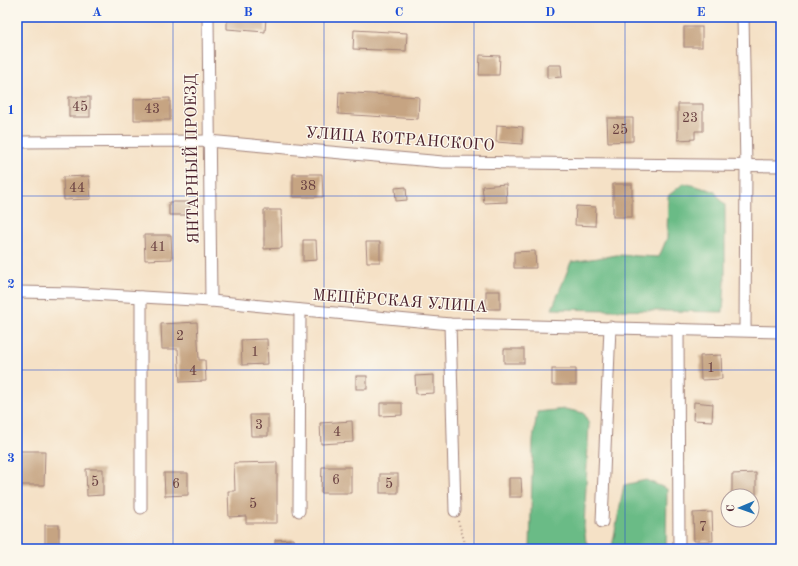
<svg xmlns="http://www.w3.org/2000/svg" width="798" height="566" font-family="'Old Standard TT',serif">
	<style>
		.forest { fill: #6abb86; stroke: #5a6d58 }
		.building { fill: #c6a482 }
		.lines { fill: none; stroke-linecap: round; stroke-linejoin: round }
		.minor-casing { stroke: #a08078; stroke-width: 13 }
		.path { stroke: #a08078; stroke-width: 2; stroke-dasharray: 1 3; stroke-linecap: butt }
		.minor { stroke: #fff; stroke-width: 11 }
		.grid { fill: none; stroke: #1d4ed8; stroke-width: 1; stroke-opacity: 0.55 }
		.labels { text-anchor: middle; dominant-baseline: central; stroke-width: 3; stroke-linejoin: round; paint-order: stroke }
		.number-label { font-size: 14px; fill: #694041 }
		.street-label { font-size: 16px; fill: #4a1f2b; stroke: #fbf7ec }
		.neatline { fill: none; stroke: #1d4ed8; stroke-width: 1.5 }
		.grid-label { font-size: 13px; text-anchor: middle; font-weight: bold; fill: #1d4ed8 }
	</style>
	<rect width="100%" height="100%" fill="#fbf7ec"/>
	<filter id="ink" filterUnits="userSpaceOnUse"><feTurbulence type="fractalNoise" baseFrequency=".025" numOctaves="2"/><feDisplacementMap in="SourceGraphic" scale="8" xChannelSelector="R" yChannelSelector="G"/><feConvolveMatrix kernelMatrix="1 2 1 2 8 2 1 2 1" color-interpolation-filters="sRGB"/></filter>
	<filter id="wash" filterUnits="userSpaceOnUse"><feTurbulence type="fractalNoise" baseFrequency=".012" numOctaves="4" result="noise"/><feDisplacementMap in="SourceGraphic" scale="16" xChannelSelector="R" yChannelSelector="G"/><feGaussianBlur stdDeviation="0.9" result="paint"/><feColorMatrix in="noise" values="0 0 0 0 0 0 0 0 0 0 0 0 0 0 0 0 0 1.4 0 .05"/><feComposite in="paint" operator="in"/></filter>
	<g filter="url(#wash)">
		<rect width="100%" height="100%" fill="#f5e1c6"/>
		<g class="forest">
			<path d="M684 183 714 191 725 205V281L723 312 552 309 571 262 617 255 659 257 667 238 668 196Z"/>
			<path d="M565 409 584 413 589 424 584 527 586 542 594 549H530L533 440 537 412Z"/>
			<path d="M646 480 667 489 666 549H600L612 547 624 485Z"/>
		</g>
		<g id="blocks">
			<g class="building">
				<path d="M227 17H266L265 32 227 29Z"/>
				<rect x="684" y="27" width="18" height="20"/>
				<path d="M354 30 407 33 406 51 353 49Z"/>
				<path d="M480 55 500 56 499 75H479Z"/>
				<path d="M547 65H561L562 77 547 78Z"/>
				<path d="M339 92 419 97 418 119 338 114Z"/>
				<rect x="69" y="97" width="21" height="20"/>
				<path d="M170 98V120H134V99Z"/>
				<path d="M678 104H703V131H695V139L678 140Z"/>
				<path d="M607 118H633V141L608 142Z"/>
				<path d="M497 125 523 127 522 144 496 142Z"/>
				<path d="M293 174H322L323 197H293Z"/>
				<path d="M89 176 91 199 64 200 63 177Z"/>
				<path d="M506 184 507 202 484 203 482 186Z"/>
				<rect x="613" y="184" width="19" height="33"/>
				<path d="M406 187 407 200 396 201 395 188Z"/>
				<path d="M169 202H189L190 215H169Z"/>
				<path d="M576 206 596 207 595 226 575 225Z"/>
				<path d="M264 210H281L282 248 264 249Z"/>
				<path d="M144 235H171L172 259 145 260Z"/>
				<path d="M303 240H316L317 260 303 261Z"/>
				<path d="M366 242H380V262H367Z"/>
				<path d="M535 251 536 268H514V252Z"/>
				<rect x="486" y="291" width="14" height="18"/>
				<path d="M197 322 199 360H205L206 381 180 382 178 349H162L161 324Z"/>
				<path d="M267 339 268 364 242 365 241 340Z"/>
				<rect x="504" y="349" width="20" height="14"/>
				<path d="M721 355 722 379 701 380 700 356Z"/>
				<rect x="552" y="369" width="24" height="16"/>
				<path d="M434 375V393L416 394 415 376Z"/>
				<rect x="356" y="376" width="11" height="13"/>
				<path d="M694 402 713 404 712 421 693 420Z"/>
				<path d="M380 403H402V415L380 416Z"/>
				<path d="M250 415H268V436H251Z"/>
				<path d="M352 421 353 442 321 444 320 423Z"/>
				<path d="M17 451H45L44 485H17Z"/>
				<path d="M277 462V523H246V516L229 517 228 491H235L234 463Z"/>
				<path d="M322 467H351V493H321Z"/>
				<path d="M86 469H103V495L87 496Z"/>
				<path d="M164 473H188V495L165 496Z"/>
				<path d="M756 473V496H732V474Z"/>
				<rect x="380" y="474" width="18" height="19"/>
				<path d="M509 478H521L522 497H509Z"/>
				<path d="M712 512 713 541H694L693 513Z"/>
				<rect x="45" y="525" width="14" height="24"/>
				<path d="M293 539 294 549H275V540Z"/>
			</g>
		</g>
	</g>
	<g filter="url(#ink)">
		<use href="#blocks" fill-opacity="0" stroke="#a08078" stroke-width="1"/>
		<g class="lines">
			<defs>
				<g id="minor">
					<path d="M208 17 211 301"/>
					<path d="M743 17 746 166 745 330"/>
					<path d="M17 142 208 141 443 162 781 166"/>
					<path d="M17 292 74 293 211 301 450 324 781 332"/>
					<path d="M450 324 455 511"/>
					<path d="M678 329 679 549"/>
					<path d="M141 508V297"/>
					<path d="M299 511 300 310"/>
					<path d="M602 522 610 327"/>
				</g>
			</defs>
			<use href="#minor" class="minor-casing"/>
			<path class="path" d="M458 521 467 549"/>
			<use href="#minor" class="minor"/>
		</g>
	</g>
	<path class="grid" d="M173 17V549M324 17V549M474 17V549M625 17V549M17 196H781M17 370H781"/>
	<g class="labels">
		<g class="number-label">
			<text x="80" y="107">45</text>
			<text x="152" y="109">43</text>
			<text x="690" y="118">23</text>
			<text x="620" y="130">25</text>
			<text x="308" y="186">38</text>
			<text x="77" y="188">44</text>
			<text x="158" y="247">41</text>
			<text x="180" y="336">2</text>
			<text x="255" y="352">1</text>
			<text x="711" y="368">1</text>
			<text x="193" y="371">4</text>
			<text x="259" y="425">3</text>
			<text x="337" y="432">4</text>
			<text x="336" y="480">6</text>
			<text x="95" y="482">5</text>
			<text x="176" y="484">6</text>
			<text x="389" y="484">5</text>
			<text x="253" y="504">5</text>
			<text x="703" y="527">7</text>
		</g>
		<g class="street-label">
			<text transform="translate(400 140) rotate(4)">УЛИЦА КОТРАНСКОГО</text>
			<text transform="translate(193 159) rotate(-91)">ЯНТАРНЫЙ ПРОЕЗД</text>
			<text transform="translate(400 302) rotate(4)">МЕЩЁРСКАЯ УЛИЦА</text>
		</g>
	</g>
	<rect width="798" height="566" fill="none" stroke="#fbf7ec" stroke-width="44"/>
	<g transform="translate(740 508) rotate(268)"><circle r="19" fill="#fbf7ec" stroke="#b4a19f"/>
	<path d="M0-3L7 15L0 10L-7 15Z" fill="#1f6fb2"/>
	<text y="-6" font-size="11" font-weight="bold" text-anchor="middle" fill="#4a1f2b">С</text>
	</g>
	<rect x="22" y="22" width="754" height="522" class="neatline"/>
	<g class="grid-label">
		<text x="97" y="16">A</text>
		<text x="248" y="16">B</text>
		<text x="399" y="16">C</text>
		<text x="550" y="16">D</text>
		<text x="701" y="16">E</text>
		<text x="11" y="114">1</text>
		<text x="11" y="288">2</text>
		<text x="11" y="462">3</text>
	</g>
</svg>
